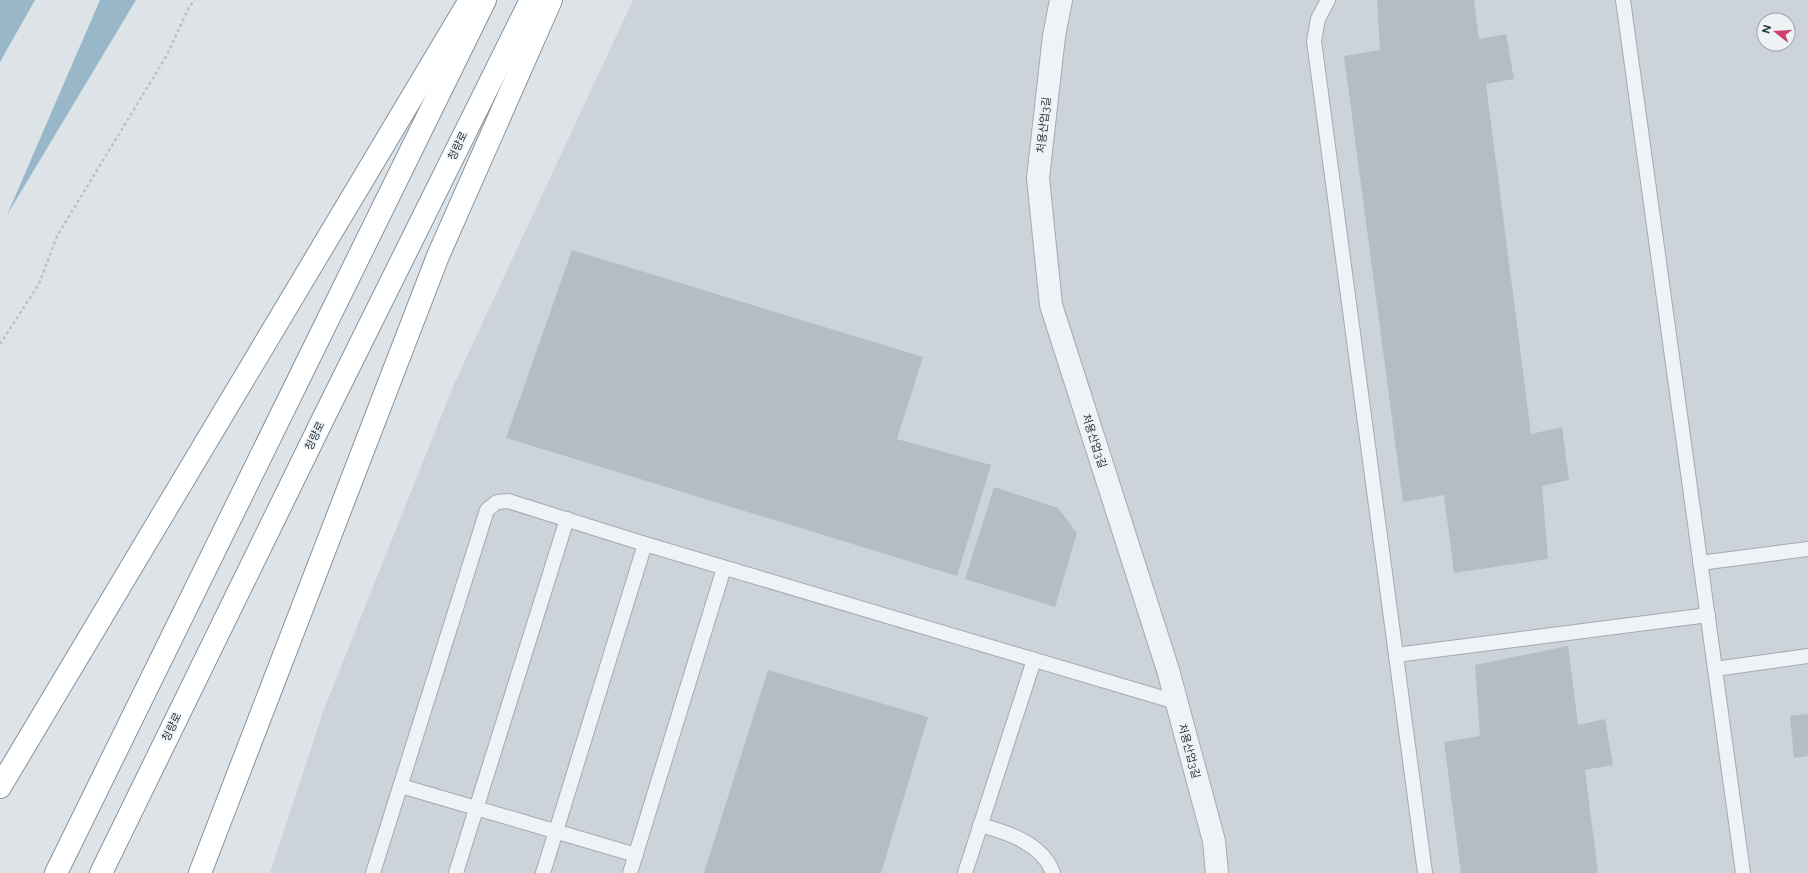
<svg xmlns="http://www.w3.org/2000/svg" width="1808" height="873" font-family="Raleway,'Noto Sans KR',sans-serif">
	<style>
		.built { fill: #ccd3da; fill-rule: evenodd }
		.water { fill: #98b7c8 }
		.building { fill: #b5bdc4 }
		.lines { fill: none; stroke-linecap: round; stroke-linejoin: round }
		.service-casing { stroke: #a3abb2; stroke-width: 16 }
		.tertiary-casing { stroke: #a3abb2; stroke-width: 24 }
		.trunk-casing { stroke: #85939e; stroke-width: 24 }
		.path { stroke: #bcc1c6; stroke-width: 2.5; stroke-dasharray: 3 3; stroke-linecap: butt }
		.service { stroke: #f0f3f6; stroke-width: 14 }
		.tertiary { stroke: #f0f3f6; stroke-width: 22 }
		.trunk { stroke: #fff; stroke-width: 22 }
		.labels { text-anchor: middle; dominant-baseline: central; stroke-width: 3; stroke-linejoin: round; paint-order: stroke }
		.street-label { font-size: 11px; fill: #27333e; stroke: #edf2f5 }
	</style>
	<rect width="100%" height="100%" fill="#dee3e8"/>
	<path class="built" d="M633 0H1808V873H270L323 712 455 382ZM1764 20H1788V44H1764Z"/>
	<g class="water">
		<path d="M0 0H35L0 62Z"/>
		<path d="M100 0H136L7 215Z"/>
	</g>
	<g class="building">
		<path d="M1377 0H1474L1479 39 1506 34 1514 79 1486 84 1531 434 1562 427 1569 480 1542 486 1548 559 1454 573 1444 495 1403 502 1344 56 1380 50Z"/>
		<path d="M572 250 923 357 897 439 991 465 957 576 506 438Z"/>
		<path d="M994 487 1058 508 1077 533 1055 607 965 579Z"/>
		<path d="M1568 646 1578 725 1605 719 1613 765 1585 770 1598 873H1461L1444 742 1480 736 1475 665Z"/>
		<path d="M768 670 928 717 881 873H704Z"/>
		<path d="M1808 714V756L1794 758 1790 716Z"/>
	</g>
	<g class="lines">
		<defs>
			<g id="service">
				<path d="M1328 0 1318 19 1314 41 1425 873"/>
				<path d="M1623 0 1743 873"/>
				<path d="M1700 563 1808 549"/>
				<path d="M1396 655 1708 615"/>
				<path d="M1715 669 1808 656"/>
				<path d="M401 786 636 855"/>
				<path d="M980 825C1007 832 1043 844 1053 873"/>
				<path d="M373 873 487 510 497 502 508 501 645 544 1176 702"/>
				<path d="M456 873 567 519"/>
				<path d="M543 873 645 544"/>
				<path d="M630 873 724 568"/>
				<path d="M965 873 1034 660"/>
			</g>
			<path id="tertiary" d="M1061 0 1054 36 1038 178 1051 305 1168 670 1214 841 1217 873"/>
			<g id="trunk">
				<path d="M0 787 470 0"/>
				<path d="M56 873 485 0"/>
				<path d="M101 873 324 417 531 0"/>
				<path d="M200 873 438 256 551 0"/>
			</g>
		</defs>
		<use href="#service" class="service-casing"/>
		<use href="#tertiary" class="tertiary-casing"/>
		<use href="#trunk" class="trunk-casing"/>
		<path class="path" d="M0 344 39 284 57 236 167 55 189 7 195 0"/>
		<use href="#service" class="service"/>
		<use href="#tertiary" class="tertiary"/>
		<use href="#trunk" class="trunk"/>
	</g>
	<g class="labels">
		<g class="street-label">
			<text transform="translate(1044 125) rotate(-84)">처용산업3길</text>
			<text transform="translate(458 146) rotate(-64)">청량로</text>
			<text transform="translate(315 436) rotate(-64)">청량로</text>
			<text transform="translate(1094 441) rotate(72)">처용산업3길</text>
			<text transform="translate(172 727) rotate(-64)">청량로</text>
			<text transform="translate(1189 751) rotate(75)">처용산업3길</text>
		</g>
	</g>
	<g transform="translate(1776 32) rotate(287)"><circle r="19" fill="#edf2f5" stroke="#9ea6ac"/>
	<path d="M0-3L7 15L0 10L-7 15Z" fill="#cf406c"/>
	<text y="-6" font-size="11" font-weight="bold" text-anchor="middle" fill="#27333e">N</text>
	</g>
</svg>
